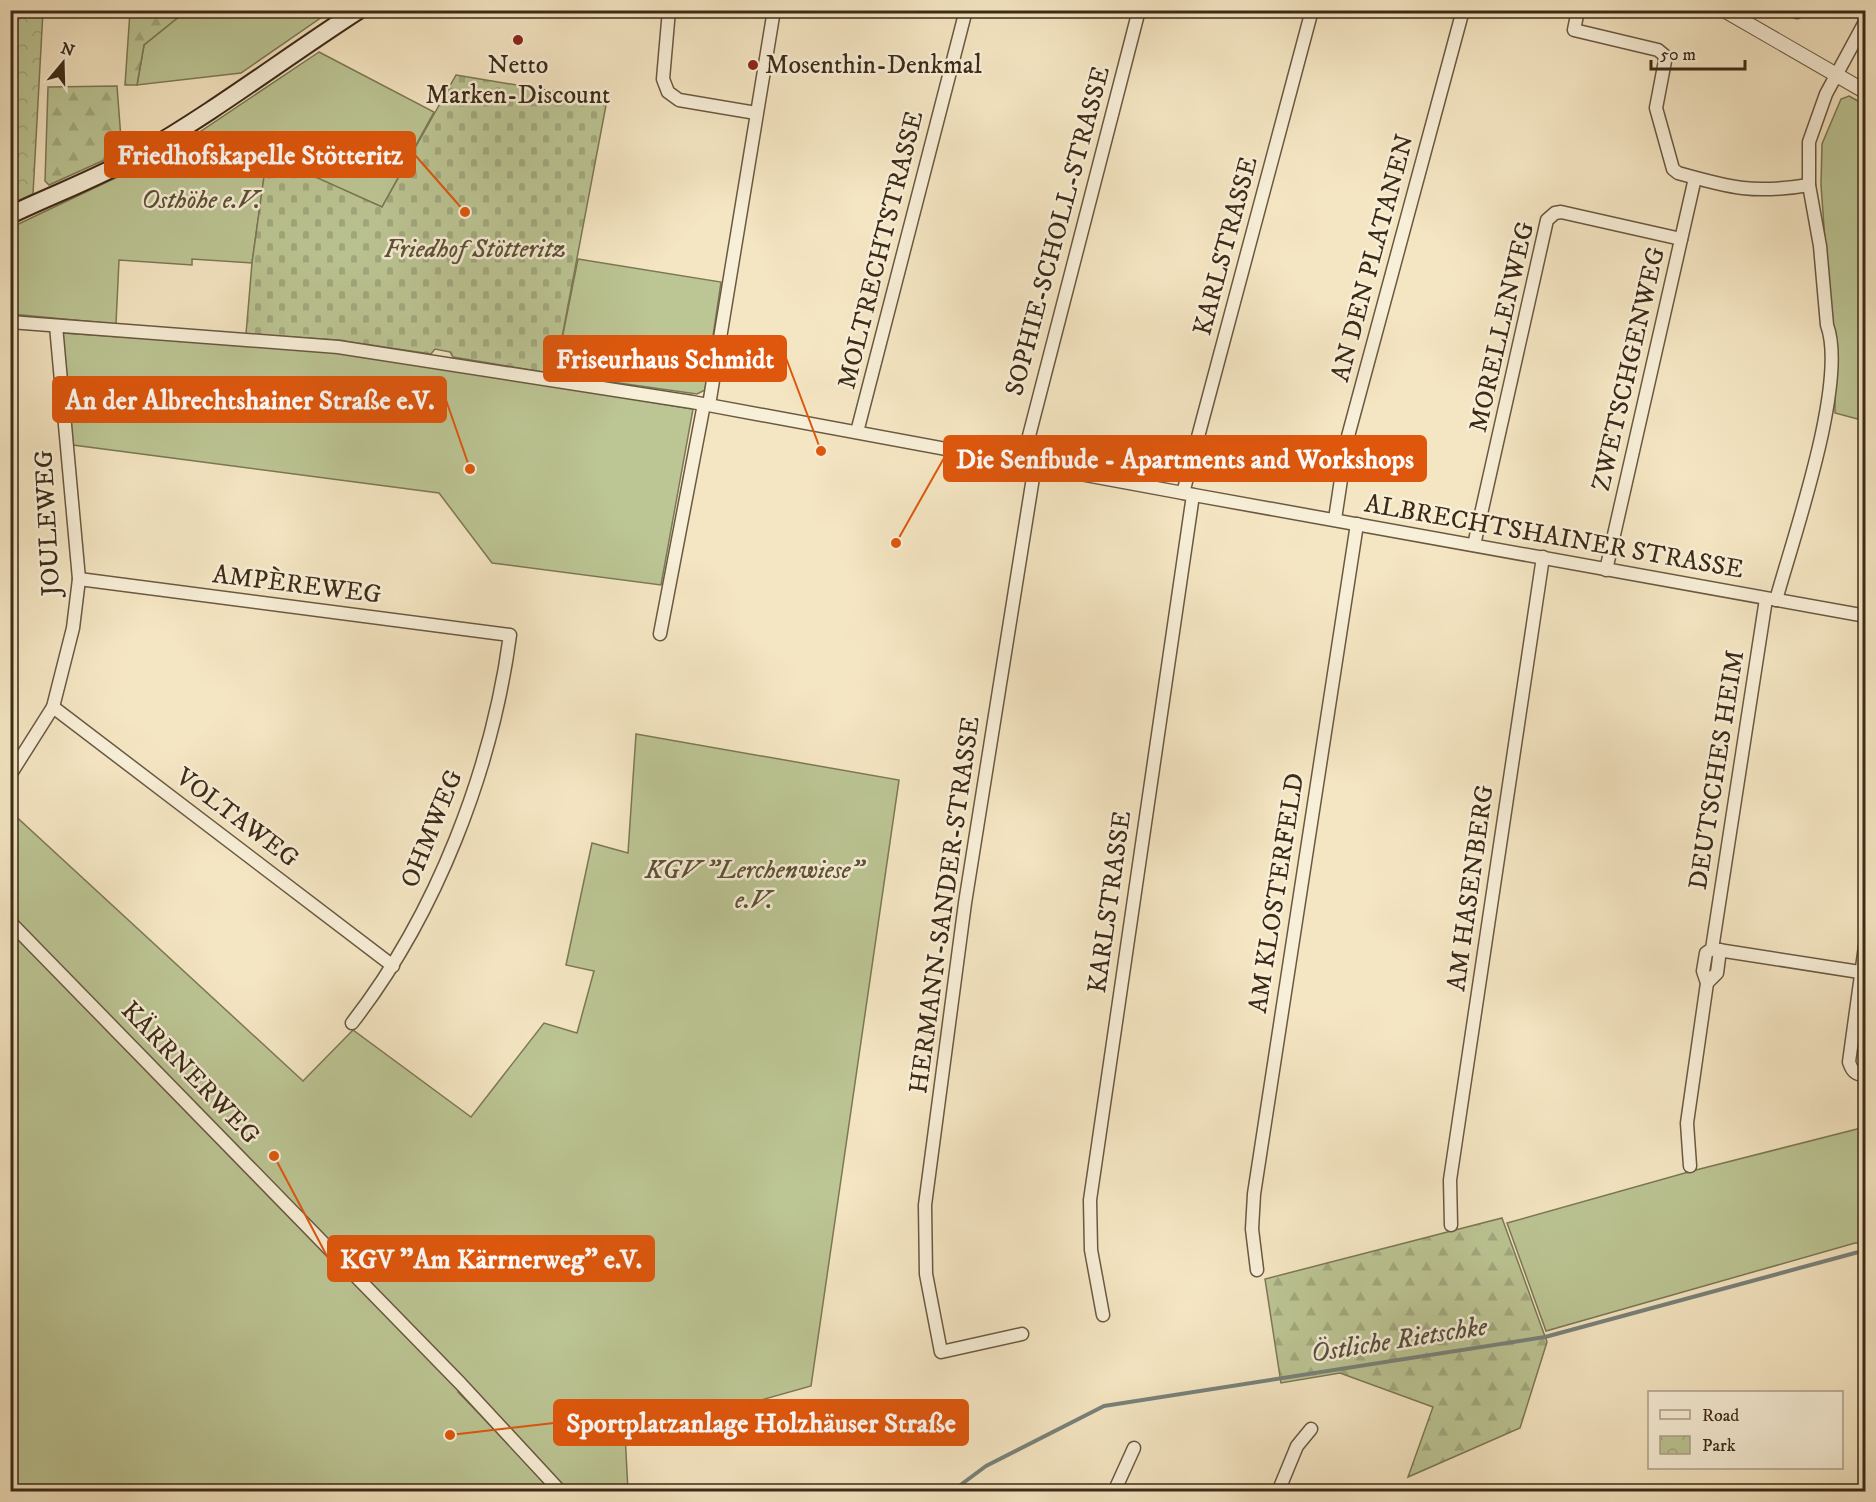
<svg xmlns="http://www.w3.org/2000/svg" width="1876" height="1502" font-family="'IM FELL DW Pica',serif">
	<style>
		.green { fill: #bcc594; stroke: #7c7856; stroke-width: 1.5 }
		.forest { fill: url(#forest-firs); stroke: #7c7856; stroke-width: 1.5 }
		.cemetery { fill: url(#cemetery-stones); stroke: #7c7856; stroke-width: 1.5 }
		.park { fill: url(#park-crowns); stroke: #7c7856; stroke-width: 1.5 }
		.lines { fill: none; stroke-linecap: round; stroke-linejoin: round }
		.stream { stroke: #79827b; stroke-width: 4 }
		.minor-casing { stroke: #6a5942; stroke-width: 15 }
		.tertiary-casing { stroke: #6a5942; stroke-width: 16 }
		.secondary-casing { stroke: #3c2a17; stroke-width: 20 }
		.minor { stroke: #f8efd8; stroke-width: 12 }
		.tertiary { stroke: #f8efd8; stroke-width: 14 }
		.secondary { stroke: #f8efd8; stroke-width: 16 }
		.poi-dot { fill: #8f2418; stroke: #f8efd8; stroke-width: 2 }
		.labels { text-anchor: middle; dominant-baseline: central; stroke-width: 5; stroke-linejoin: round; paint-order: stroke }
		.poi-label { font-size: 26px; fill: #3c2a17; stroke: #f8efd8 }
		.park-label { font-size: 26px; font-style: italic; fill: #5c5136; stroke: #f8efd8 }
		.street-label { font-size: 26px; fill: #3c2a17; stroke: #f8efd8 }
		.water-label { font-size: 27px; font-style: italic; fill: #554f41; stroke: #f8efd8 }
		.leader { fill: none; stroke: #df570d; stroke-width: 2 }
		.callout-dot { fill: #df570d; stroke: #f8efd8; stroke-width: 2 }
		.callout { fill: #df570d; stroke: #df570d; stroke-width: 2 }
		.callout-label { font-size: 27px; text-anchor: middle; font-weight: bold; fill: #fff }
	</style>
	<defs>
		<pattern id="forest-firs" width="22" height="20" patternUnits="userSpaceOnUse" patternTransform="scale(1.5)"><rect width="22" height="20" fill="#bcc594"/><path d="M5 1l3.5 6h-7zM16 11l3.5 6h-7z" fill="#a2a97f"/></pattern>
		<pattern id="cemetery-stones" width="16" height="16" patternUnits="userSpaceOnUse" patternTransform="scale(1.5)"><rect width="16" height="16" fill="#bcc594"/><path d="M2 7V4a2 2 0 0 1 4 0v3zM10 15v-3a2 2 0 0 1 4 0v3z" fill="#a2a97f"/></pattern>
		<pattern id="park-crowns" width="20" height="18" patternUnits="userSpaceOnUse" patternTransform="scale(1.5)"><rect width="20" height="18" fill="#bcc594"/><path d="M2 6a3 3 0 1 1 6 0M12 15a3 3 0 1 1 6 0" fill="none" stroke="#a2a97f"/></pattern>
	</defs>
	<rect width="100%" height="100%" fill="#f5e6c3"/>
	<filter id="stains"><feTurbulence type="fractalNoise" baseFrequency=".00333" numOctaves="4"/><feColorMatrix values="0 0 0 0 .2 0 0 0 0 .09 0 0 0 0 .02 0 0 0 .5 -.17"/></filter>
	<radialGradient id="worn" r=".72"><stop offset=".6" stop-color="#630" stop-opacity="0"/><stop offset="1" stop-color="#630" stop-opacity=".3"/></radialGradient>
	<g class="green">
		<path d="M319 10 322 17 241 73 137 85 144 45 186 11Z"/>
		<path d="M319 52 434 112 382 207 267 156 252 263 192 259V265L119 260 116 324 11 314 10 228 149 162 198 133Z"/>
		<path d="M1849 96 1865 105V421L1835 413V330L1831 325 1821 185 1822 144 1841 99Z"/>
		<path d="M578 259 721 282 705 390 697 394 555 374Z"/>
		<path d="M62 333 338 351 693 409 661 585 492 563 439 493 73 445Z"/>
		<path d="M636 734 899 780 811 1386 704 1416 625 1433 628 1491H568L465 1384 458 1392 554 1491H11L10 811 303 1081 353 1030 471 1117 544 1023 577 1033 594 971 566 965 592 843 628 853Z"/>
		<path d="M1865 1127V1243H1855L1546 1331 1507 1223 1692 1171Z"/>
	</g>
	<g class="forest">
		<path d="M130 11H186L144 45 137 85H125Z"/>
		<path d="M117 86 122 152 49 185 45 181 48 87Z"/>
		<path d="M1502 1218 1547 1342 1520 1428 1408 1477 1433 1407 1340 1373 1281 1383 1265 1279Z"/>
	</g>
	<path class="cemetery" d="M456 75 607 100 555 374 453 357 450 352 435 349 431 354 337 340 246 334 252 263 267 155 382 207Z"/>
	<path class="park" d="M11 10 43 11 33 194 11 204Z"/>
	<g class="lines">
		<path class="stream" d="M951 1492 986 1466 1104 1406 1545 1337 1866 1250"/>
		<defs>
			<g id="minor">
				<path d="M669 10 663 79 668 92 679 100 756 113"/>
				<path d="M1578 10 1574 30 1658 50 1664 55 1665 61 1656 108 1673 169 1678 173C1731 188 1754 194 1809 185"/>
				<path d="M1797 12V10"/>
				<path d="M10 322 338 347 692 402 1183 493 1866 616"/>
				<path d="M709 405 774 10"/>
				<path d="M857 432 966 10"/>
				<path d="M1022 463 1139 10"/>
				<path d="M1183 493 1312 10"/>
				<path d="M1335 519 1347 440 1463 10"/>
				<path d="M1474 545 1547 220 1555 213 1561 212 1681 239"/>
				<path d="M1606 570 1695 178"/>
				<path d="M79 579 510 635C492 770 436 915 352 1023"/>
				<path d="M1776 600C1793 538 1848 382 1827 325L1820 246 1809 185V142L1826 94 1866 20"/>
				<path d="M660 634 704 404"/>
				<path d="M53 707 393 966"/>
				<path d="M10 775 53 707 73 628 79 579 56 326"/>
				<path d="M10 922 460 1383 561 1492"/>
				<path d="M1866 939 1849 1062C1852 1071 1855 1075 1866 1075"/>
				<path d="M1712 949 1866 973"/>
				<path d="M1707 983 1717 973 1720 950"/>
				<path d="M1690 1166 1687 1123 1707 983 1703 971 1706 953 1712 949 1766 599"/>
				<path d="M1451 1225 1450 1180 1543 557"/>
				<path d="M1257 1270 1252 1229 1254 1194 1357 524"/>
				<path d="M1103 1315 1091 1250 1090 1200 1193 495"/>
				<path d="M1022 1334 941 1352 926 1274 925 1205 965 903 1035 465"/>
				<path d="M1114 1492 1134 1448"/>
				<path d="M1278 1492 1297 1446 1311 1429"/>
			</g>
			<path id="tertiary" d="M1724 10 1866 92"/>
			<path id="secondary" d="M10 215C54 194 100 177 142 153 217 110 286 57 359 10"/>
		</defs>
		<use href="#minor" class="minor-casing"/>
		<use href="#tertiary" class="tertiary-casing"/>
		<use href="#secondary" class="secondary-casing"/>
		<use href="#minor" class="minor"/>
		<use href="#tertiary" class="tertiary"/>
		<use href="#secondary" class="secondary"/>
	</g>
	<g class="poi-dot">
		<circle cx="518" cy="40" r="6"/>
		<circle cx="753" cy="65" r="6"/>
	</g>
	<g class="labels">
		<g class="poi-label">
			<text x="518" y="65">Netto<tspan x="518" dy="30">Marken-Discount</tspan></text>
			<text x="765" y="65" text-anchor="start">Mosenthin-Denkmal</text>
		</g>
		<g class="park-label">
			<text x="201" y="200">Osthöhe e.V.</text>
			<text x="475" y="249">Friedhof Stötteritz</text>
			<text x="754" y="870">KGV "Lerchenwiese"<tspan x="754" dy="30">e.V.</tspan></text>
		</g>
		<g class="street-label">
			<text transform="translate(1058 231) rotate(-75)">SOPHIE-SCHOLL-STRASSE</text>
			<text transform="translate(1226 246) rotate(-75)">KARLSTRASSE</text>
			<text transform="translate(881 250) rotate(-76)">MOLTRECHTSTRASSE</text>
			<text transform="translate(1373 258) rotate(-75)">AN DEN PLATANEN</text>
			<text transform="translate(1502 327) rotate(-77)">MORELLENWEG</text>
			<text transform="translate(1629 369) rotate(-77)">ZWETSCHGENWEG</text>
			<text transform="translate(48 523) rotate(-93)">JOULEWEG</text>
			<text transform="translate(1554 537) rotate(10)">ALBRECHTSHAINER STRASSE</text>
			<text transform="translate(297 585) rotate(7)">AMPÈREWEG</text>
			<text transform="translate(1717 770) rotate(-81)">DEUTSCHES HEIM</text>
			<text transform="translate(237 818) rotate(37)">VOLTAWEG</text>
			<text transform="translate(432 829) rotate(-68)">OHMWEG</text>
			<text transform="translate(1471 888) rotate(-82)">AM HASENBERG</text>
			<text transform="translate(1277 893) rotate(-81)">AM KLOSTERFELD</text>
			<text transform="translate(1110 902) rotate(-82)">KARLSTRASSE</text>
			<text transform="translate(945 905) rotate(-82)">HERMANN-SANDER-STRASSE</text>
			<text transform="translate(190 1073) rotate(46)">KÄRRNERWEG</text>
		</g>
		<g class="water-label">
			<text transform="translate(1399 1340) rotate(-9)">Östliche Rietschke</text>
		</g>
	</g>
	<path class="leader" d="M465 212L415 155M821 451L786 358M470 469L446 400M896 543L944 458M274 1156L328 1258M450 1435L554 1423"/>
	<g class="callout-dot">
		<circle cx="465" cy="212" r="6"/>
		<circle cx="821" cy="451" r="6"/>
		<circle cx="470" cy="469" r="6"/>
		<circle cx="896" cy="543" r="6"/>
		<circle cx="274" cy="1156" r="6"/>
		<circle cx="450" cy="1435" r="6"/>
	</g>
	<g class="callout">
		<rect x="105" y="132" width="310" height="45" rx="6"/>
		<rect x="544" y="336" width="242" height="45" rx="6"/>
		<rect x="53" y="377" width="393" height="45" rx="6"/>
		<rect x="944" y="436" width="482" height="45" rx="6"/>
		<rect x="328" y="1236" width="326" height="45" rx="6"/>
		<rect x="554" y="1400" width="414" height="45" rx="6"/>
	</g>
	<g class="callout-label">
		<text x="260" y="164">Friedhofskapelle Stötteritz</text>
		<text x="665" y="368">Friseurhaus Schmidt</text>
		<text x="250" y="409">An der Albrechtshainer Straße e.V.</text>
		<text x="1185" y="468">Die Senfbude - Apartments and Workshops</text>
		<text x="491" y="1268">KGV "Am Kärrnerweg" e.V.</text>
		<text x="761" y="1432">Sportplatzanlage Holzhäuser Straße</text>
	</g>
	<rect width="1876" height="1502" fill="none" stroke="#f5e6c3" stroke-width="36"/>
	<rect x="12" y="12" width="1852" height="1478" fill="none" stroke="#3c2a17" stroke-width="3"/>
	<rect x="18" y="18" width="1840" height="1466" fill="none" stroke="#3c2a17" stroke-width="1.5"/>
	<rect x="1648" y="1391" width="195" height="78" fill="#f8efd8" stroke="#ada08b" stroke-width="1.5"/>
	<rect x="1660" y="1410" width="30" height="9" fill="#f8efd8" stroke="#ada08b" stroke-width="1.5"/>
	<text x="1702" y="1421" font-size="18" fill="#3c2a17">Road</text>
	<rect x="1660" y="1436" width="30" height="18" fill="url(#park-crowns)" stroke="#ada08b" stroke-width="1.5"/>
	<text x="1702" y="1451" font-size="18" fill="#3c2a17">Park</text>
	<g transform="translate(63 63) rotate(19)" stroke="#f8efd8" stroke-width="4.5" paint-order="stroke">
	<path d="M0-4.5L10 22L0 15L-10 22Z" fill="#3c2a17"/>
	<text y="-9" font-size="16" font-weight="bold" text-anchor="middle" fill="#3c2a17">N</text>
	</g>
	<path d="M1651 60v9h94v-9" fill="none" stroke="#3c2a17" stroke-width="3"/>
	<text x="1660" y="60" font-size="18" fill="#3c2a17" stroke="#f8efd8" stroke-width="4.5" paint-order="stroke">50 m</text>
	<rect width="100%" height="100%" filter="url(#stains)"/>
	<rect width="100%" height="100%" fill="url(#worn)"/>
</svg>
